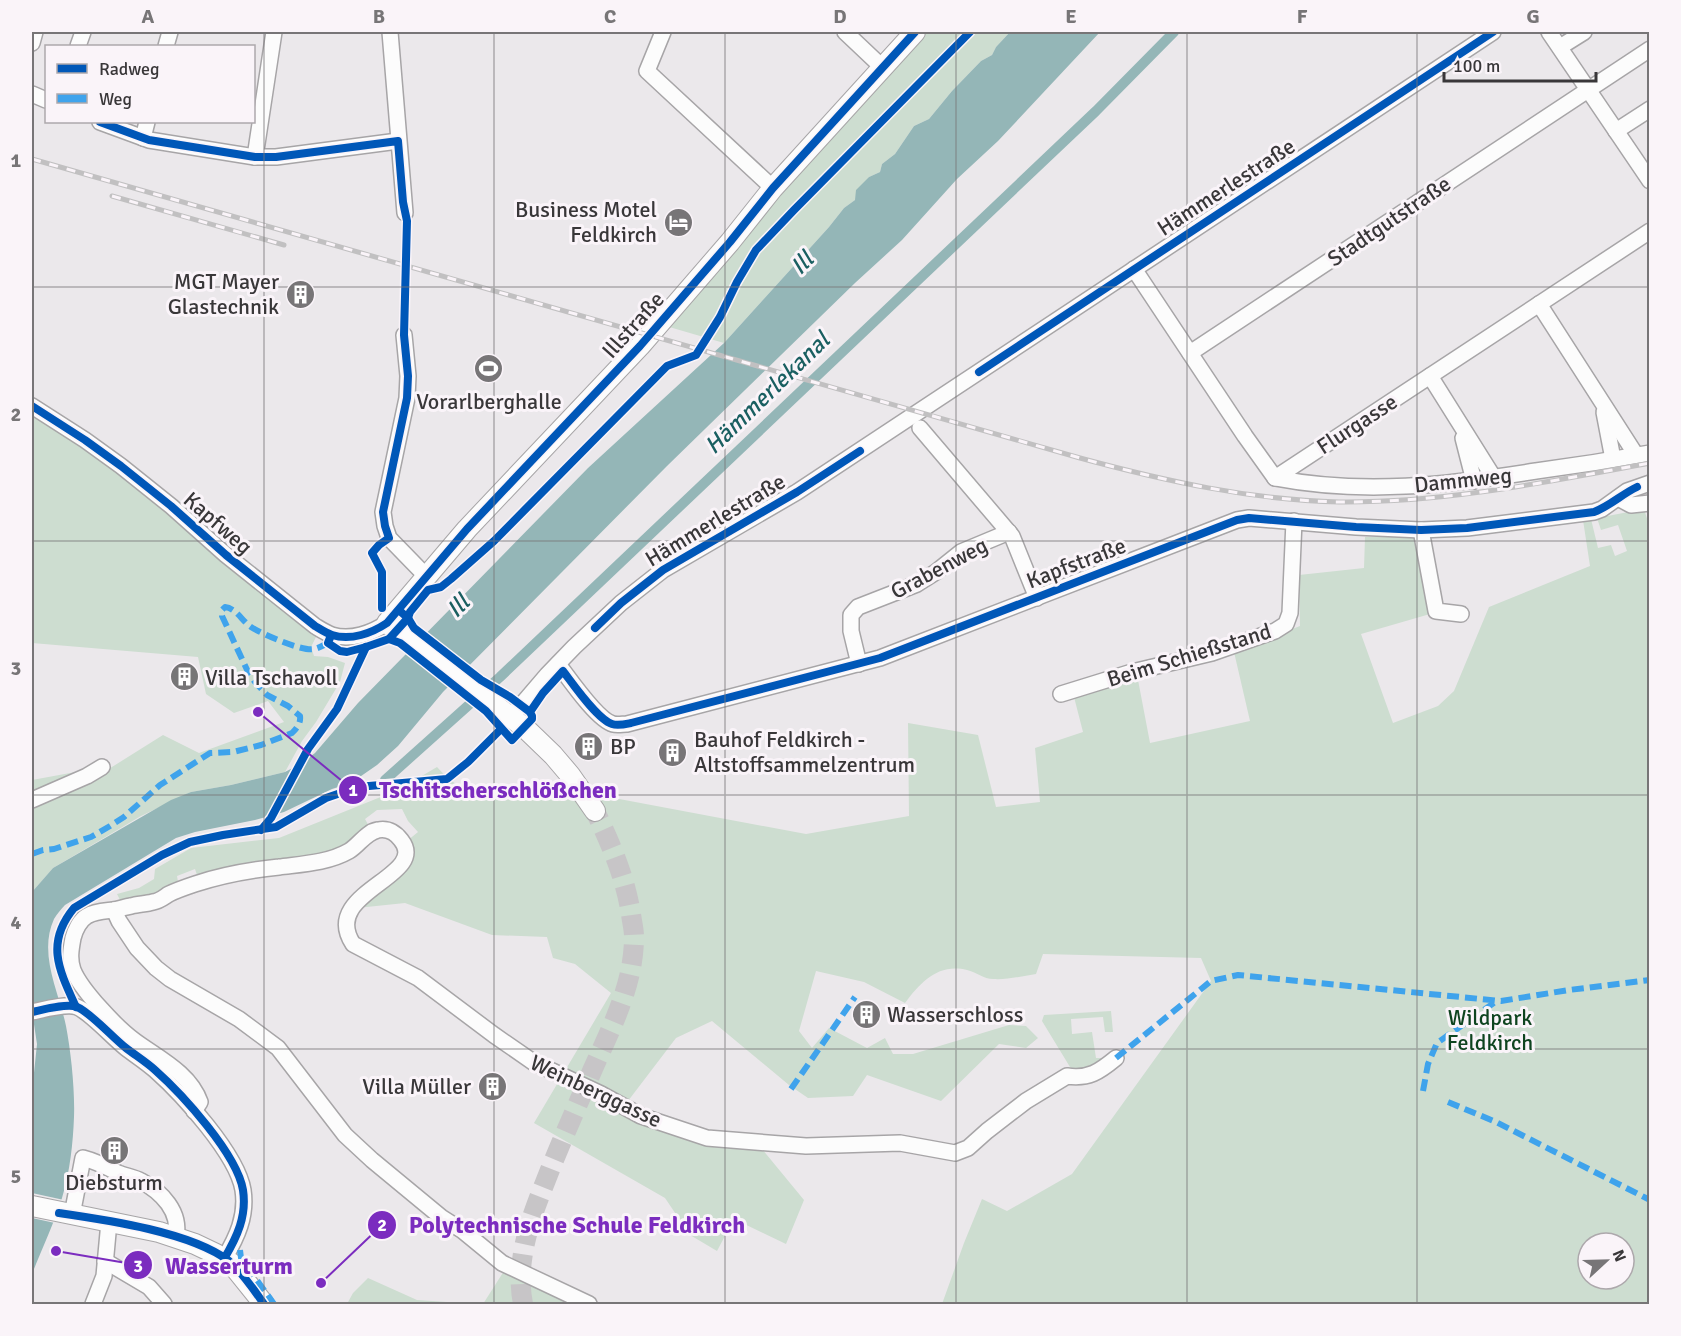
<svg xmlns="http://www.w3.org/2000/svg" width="1681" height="1336" font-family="Signika,sans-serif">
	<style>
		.green { fill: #cdddd0; fill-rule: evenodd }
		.water { fill: #94b6b7 }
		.pier { fill: #ebe8eb }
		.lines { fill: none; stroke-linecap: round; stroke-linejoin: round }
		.canal { stroke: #94b6b7; stroke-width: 10 }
		.major-tunnel { stroke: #c7c5c7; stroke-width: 20; stroke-dasharray: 20 10; stroke-linecap: butt }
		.minor-casing { stroke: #a7a5a7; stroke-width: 18 }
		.major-casing { stroke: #a7a5a7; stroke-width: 22 }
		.minor { stroke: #fcfcfc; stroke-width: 15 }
		.major { stroke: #fcfcfc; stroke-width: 20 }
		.rail-casing { stroke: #c1c0c1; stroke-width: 5 }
		.rail { stroke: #faf4f9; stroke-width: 3; stroke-dasharray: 9; stroke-linecap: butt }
		.quiet { stroke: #3fa3ec; stroke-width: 6; stroke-dasharray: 12 6; stroke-linecap: butt }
		.cycleway-casing { stroke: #faf4f9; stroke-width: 11 }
		.cycleway { stroke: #0057b8; stroke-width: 8 }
		.grid { fill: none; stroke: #777577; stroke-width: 1.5; stroke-opacity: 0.55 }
		.labels { text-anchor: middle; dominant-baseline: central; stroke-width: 6; stroke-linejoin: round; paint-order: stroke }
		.street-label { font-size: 22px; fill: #393739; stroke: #faf4f9 }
		.poi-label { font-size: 22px; fill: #393739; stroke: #faf4f9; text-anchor: start }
		.park-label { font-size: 22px; fill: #0e441f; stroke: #faf4f9 }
		.water-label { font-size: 24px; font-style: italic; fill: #1a5f61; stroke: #faf4f9 }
		.leader { fill: none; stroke: #7b2cbf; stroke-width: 2 }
		.callout-dot { fill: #7b2cbf; stroke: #faf4f9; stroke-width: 2 }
		.mark-label { font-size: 18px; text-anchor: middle; font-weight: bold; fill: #fff }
		.callout-label { font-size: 24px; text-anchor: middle; font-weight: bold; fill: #7b2cbf; stroke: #faf4f9; stroke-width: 6; stroke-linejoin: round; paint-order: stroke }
		.neatline { fill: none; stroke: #777577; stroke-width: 2 }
		.grid-label { font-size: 20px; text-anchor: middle; font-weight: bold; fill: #777577 }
	</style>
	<rect width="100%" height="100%" fill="#ebe8eb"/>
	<g class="green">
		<path d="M915 32H1010L996 47 992 55 981 61 952 91 929 119 914 126 895 154 882 164 880 172 869 177 855 200 844 208 829 227 724 343 659 324Z"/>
		<path d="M32 406 85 440 317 635 311 647 314 656 328 657 345 663 340 682 316 722 302 741 285 772 231 785 191 792 141 816 53 868 32 892V780L81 771 104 772 163 735 199 753 284 722 268 701 234 713 206 694 198 657 32 643Z"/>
		<path d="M1644 509 1650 528 1649 1304H942L964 1243 982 1199 1007 1211 1072 1174 1211 981 1201 958 1043 954 1036 974C1022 976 1007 980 993 979 984 979 976 972 967 970 938 963 921 982 905 1003L864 982 816 971 799 1031 812 1048 829 1028 867 1048 885 1038 893 1054H913L1009 1025 1026 1026 1038 1038 1026 1048 999 1044 941 1101 867 1075 853 1096 808 1098 789 1085 712 1021 676 1038 628 1101 654 1115 708 1134 752 1137 804 1200 786 1244 734 1219 717 1251 690 1235 665 1198 534 1123 611 993 575 964 553 958 547 937 492 935 405 903 357 908 379 888 407 841 418 832 408 821 402 809 377 810 365 819 370 828 339 850 198 878 195 869 177 876 178 882 154 896 121 902 117 894 139 888 154 879 155 869 191 848 279 838 398 790 437 767C448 779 462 791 479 795L577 797 598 795 806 834 909 816 908 723 978 735 996 807 1040 802 1035 748 1083 732 1074 697 1138 680 1150 743 1250 721 1234 652 1300 626 1299 575 1364 568 1365 537 1416 536 1430 614 1361 634 1393 723 1438 706 1454 691 1489 607 1590 566 1583 520 1591 519 1598 548 1611 545 1615 556 1627 551 1618 525 1601 530 1597 518ZM1588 1243H1624V1279H1588Z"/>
		<path d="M1111 1011 1113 1032H1105L1103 1017 1071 1019 1072 1034 1092 1032 1096 1058H1110L1079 1073 1070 1067 1042 1021 1044 1015Z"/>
		<path d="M504 1271 574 1304H483Z"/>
		<path d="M368 1278 417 1300 477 1304H347L353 1293Z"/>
	</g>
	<path class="water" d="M1010 32H1100L998 141 957 179 902 240 855 283 667 466 443 692 398 746 377 765 351 783 332 789 284 812 255 820 195 832 176 838 65 905C61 909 57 914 54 919 38 954 59 992 66 1026 71 1052 75 1090 74 1117 73 1143 70 1172 62 1198 54 1223 42 1249 32 1274V1092L37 1044 32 1011V892L53 868 171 800 191 792 231 785 285 772 302 763 315 753 358 703 588 468 724 343 829 227 844 208 855 200 856 190 869 177 880 172 882 164 895 154 914 126 929 119 952 91 981 61 992 55 996 47Z"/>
	<g class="pier">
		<path d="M423 633 470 668 452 687 406 651Z"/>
		<path d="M32 1193 64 1200 55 1223 32 1218Z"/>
	</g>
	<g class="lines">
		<path class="canal" d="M385 780 500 677 1096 111 1174 32"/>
		<path class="major-tunnel" d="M523 1304C515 1264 529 1222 544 1185 559 1146 576 1109 592 1071 611 1028 634 985 634 937 634 929 632 922 631 914 625 877 611 844 595 811"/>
		<defs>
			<g id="minor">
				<path d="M390 32 405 213"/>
				<path d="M663 32 647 71 773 188"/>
				<path d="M845 32 882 67"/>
				<path d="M1549 32 1650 181"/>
				<path d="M32 43 35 32"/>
				<path d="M78 46 83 32"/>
				<path d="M166 46 170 32"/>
				<path d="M1560 47 1584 32"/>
				<path d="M32 94 46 100"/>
				<path d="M100 122 149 140 255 157H276L398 141"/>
				<path d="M1616 131 1650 109"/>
				<path d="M143 138 147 122"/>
				<path d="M255 157 274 32"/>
				<path d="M1134 269 1245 436 1275 478 1650 231"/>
				<path d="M1539 304 1636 455"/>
				<path d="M404 335 408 376 407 398 383 512 385 526 389 538 426 576"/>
				<path d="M1190 353 1650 49"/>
				<path d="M1430 376 1494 478"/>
				<path d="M32 406 85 440 121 466 171 506 226 555 315 626C320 629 326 633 332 635 351 641 372 633 387 623"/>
				<path d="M1604 412 1613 459"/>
				<path d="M920 428 1012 536 1037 598"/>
				<path d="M1463 438 1474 481"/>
				<path d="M1275 478C1363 495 1448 485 1536 471 1574 466 1612 460 1650 453"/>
				<path d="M1618 498 1631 505 1650 503"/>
				<path d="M1421 530 1436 611 1461 614"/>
				<path d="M558 664C568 677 597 720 613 724 617 725 623 724 627 724L880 658 1237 520 1249 518 1356 527 1421 530 1467 528 1594 512 1602 509 1627 491 1650 483"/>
				<path d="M859 664 851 631V615L858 607 917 584 936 572 961 552 1009 532"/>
				<path d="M1061 694 1132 672 1212 653 1275 631 1286 624 1290 613 1294 521"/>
				<path d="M511 717 547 675 574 647 621 603 663 570 797 492 1493 32"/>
				<path d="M32 800 87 776 102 767"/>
				<path d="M114 910 119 921 137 948 156 968 170 979 239 1019 278 1048 345 1135 372 1160 441 1217 463 1231 502 1263 589 1304"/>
				<path d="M32 1012C42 1010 67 1003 77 1007 90 1012 113 1038 126 1048 135 1055 146 1062 155 1070 182 1094 237 1154 243 1190 247 1216 237 1237 224 1259"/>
				<path d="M194 1111 200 1102C190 1073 158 1058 135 1041 117 1028 81 990 73 970 69 959 71 949 73 938 75 930 80 920 87 916 95 911 104 911 113 910 119 909 125 907 131 906 138 904 146 904 153 902 160 901 164 897 169 894 177 890 186 887 195 884 222 875 250 870 279 867 302 864 328 863 349 851 359 845 366 832 378 830 388 828 395 832 401 840 430 877 319 892 353 944L418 978 494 1035 533 1062 601 1094 641 1116 707 1138 806 1146 900 1143 955 1153 968 1148 987 1131 1026 1101 1067 1076C1089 1079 1099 1072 1116 1058"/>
				<path d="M72 1215 83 1158C95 1161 107 1167 118 1173 125 1176 134 1177 141 1181 162 1192 181 1212 176 1237"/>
				<path d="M105 1261 149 1287 164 1304"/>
				<path d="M93 1304 104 1276 109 1222"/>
			</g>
			<g id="major">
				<path d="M595 811 570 775 553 755 525 728 387 623 467 529 640 346 730 242 773 188 915 32"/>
				<path d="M32 1206 159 1232 195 1244 216 1254 231 1263 264 1304"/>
			</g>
		</defs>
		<use href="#minor" class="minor-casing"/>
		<use href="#major" class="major-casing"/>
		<use href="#minor" class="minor"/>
		<use href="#major" class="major"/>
		<defs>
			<g id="rail">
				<path d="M32 159 1080 458C1165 481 1251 500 1339 502 1444 503 1547 482 1650 463"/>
				<path d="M112 196 284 245"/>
			</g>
		</defs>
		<use href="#rail" class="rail-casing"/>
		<use href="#rail" class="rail"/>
		<g class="quiet">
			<path d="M32 854 43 850 54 849 91 837 110 826 124 817 160 785 210 753 233 752 261 745 292 733C297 728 301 723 300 716L288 706 267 695 255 682 249 674 222 616V610L225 607C236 608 242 621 251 627 262 634 303 652 314 649 319 648 324 645 328 643L330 638"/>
			<path d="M1116 1058 1211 981 1238 975 1501 1001 1569 990 1650 980"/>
			<path d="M791 1089 855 997"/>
			<path d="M1423 1091 1428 1064 1437 1043 1498 1000"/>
			<path d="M1448 1102 1496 1122 1650 1200"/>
			<path d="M240 1250 241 1258 274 1304"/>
		</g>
		<defs>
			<g id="cycleway">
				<path d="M100 122 149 140 255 157H276L398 141 403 202 407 221 404 335 408 376 407 398 383 512 385 526 389 538 379 545 372 553 382 572V608"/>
				<path d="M979 372 1493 32"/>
				<path d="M32 406 85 440 121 466 171 506 226 555 315 626C320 629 326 633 332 635 351 641 372 633 387 623L467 529 640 346 730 242 773 188 915 32"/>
				<path d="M401 612 408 618 414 628 481 680 510 697 530 712"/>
				<path d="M595 628 621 603 663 570 797 492 860 451"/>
				<path d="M331 635 328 643 340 651 347 652 366 647 389 639 408 618 410 612 428 590 441 587 451 579 494 541 667 366 696 355 720 317 737 282 756 250 794 210 970 32"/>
				<path d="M389 639 400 643 486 711 512 740 532 719V716L530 712 543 693 563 671C573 684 597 719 612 724 618 726 626 724 631 723L880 658 1237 520 1249 518 1356 527 1421 530 1467 528 1594 512C1610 506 1622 494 1637 487"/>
				<path d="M261 830 271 818 308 749 337 709 366 647"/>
				<path d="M76 1007C59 970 45 943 74 908L162 855 190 842 223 835 276 827 326 798 358 787 447 779 468 762 501 729"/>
				<path d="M32 1012C42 1010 67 1003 77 1007 90 1012 113 1038 126 1048 135 1055 146 1062 155 1070 182 1094 237 1154 243 1190 247 1216 237 1237 224 1259"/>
				<path d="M59 1213C107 1220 191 1232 229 1261 242 1272 254 1290 264 1304"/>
			</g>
		</defs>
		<use href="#cycleway" class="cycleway-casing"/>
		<use href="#cycleway" class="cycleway"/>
	</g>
	<path class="grid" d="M264 32V1304M494 32V1304M725 32V1304M956 32V1304M1187 32V1304M1417 32V1304M32 287H1650M32 541H1650M32 795H1650M32 1049H1650"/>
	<defs>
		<symbol id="hotel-disc" viewBox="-11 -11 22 22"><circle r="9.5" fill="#777577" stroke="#faf4f9"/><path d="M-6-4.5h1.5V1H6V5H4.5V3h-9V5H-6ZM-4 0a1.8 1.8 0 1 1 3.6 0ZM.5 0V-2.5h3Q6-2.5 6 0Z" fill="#fff"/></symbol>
		<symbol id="building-disc" viewBox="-11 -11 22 22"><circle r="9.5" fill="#777577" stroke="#faf4f9"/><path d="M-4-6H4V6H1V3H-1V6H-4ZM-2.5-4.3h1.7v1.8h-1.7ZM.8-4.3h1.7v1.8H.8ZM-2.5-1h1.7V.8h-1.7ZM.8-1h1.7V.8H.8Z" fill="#fff"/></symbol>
		<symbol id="stadium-disc" viewBox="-11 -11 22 22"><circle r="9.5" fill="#777577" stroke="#faf4f9"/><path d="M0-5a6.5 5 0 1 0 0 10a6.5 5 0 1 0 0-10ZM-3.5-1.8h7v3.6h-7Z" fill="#fff"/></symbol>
	</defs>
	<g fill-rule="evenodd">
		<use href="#hotel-disc" x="662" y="206" width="33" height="33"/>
		<use href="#building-disc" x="284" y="278" width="33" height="33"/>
		<use href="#stadium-disc" x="472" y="352" width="33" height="33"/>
		<use href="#building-disc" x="168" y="660" width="33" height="33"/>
		<use href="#building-disc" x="572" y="730" width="33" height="33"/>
		<use href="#building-disc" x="656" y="736" width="33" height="33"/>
		<use href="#building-disc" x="850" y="998" width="33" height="33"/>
		<use href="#building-disc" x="476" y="1070" width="33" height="33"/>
		<use href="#building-disc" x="98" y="1134" width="33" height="33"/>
	</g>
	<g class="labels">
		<g class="street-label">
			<text transform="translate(1226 187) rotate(-33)">Hämmerlestraße</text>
			<text transform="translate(1389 221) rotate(-34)">Stadtgutstraße</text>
			<text transform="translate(633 325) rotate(-48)">Illstraße</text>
			<text transform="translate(1357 424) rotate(-33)">Flurgasse</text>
			<text transform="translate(1463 480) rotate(-6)">Dammweg</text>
			<text transform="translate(715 520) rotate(-31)">Hämmerlestraße</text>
			<text transform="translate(218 523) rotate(41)">Kapfweg</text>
			<text transform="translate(1076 563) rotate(-21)">Kapfstraße</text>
			<text transform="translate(939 568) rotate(-28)">Grabenweg</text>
			<text transform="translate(1189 655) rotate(-17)">Beim Schießstand</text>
			<text transform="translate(596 1091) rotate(25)">Weinberggasse</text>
		</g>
		<g class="poi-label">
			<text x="657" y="209" text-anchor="end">Business Motel<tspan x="657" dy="25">Feldkirch</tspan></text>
			<text x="279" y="281" text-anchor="end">MGT Mayer<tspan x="279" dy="25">Glastechnik</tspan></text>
			<text x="489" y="401" text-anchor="middle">Vorarlberghalle</text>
			<text x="205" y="677">Villa Tschavoll</text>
			<text x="694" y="739">Bauhof Feldkirch -<tspan x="694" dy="25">Altstoffsammelzentrum</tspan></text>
			<text x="610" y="746">BP</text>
			<text x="887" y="1014">Wasserschloss</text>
			<text x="471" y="1086" text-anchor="end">Villa Müller</text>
			<text x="114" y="1182" text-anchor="middle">Diebsturm</text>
		</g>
		<g class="park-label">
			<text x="1490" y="1017">Wildpark<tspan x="1490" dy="25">Feldkirch</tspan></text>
		</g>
		<g class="water-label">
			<text transform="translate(802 263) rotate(-45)">Ill</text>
			<text transform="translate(767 393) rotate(-44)">Hämmerlekanal</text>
			<text transform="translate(458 606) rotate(-45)">Ill</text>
		</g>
	</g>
	<path class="leader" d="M258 712L353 790M321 1283L382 1225M56 1251L138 1265"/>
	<g class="callout-dot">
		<circle cx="258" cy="712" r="6"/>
		<circle cx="321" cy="1283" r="6"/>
		<circle cx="56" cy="1251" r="6"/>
		<circle cx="353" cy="790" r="15"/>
		<circle cx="382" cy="1225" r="15"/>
		<circle cx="138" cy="1265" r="15"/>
	</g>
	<g class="mark-label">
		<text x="353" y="796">1</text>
		<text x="382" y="1231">2</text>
		<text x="138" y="1272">3</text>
	</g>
	<g class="callout-label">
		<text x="498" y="798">Tschitscherschlößchen</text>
		<text x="577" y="1233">Polytechnische Schule Feldkirch</text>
		<text x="229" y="1274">Wasserturm</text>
	</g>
	<rect width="1681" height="1336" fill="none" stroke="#faf4f9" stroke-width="66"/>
	<rect x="45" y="45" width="210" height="78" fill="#faf4f9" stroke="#ada8ac" stroke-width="1.5"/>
	<rect x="57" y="64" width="30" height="9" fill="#0057b8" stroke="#ada8ac" stroke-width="1.5"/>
	<text x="99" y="75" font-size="18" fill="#393739">Radweg</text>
	<rect x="57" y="94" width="30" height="9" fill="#3fa3ec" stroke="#ada8ac" stroke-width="1.5"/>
	<text x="99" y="105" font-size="18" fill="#393739">Weg</text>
	<g transform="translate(1606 1261) rotate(68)"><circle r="28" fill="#faf4f9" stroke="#ada8ac" stroke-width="1.5"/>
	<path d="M0-4.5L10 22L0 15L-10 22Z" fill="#777577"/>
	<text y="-9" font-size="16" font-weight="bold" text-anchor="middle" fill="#393739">N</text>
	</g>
	<path d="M1444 72v9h152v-9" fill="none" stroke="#393739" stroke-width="3"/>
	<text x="1453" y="72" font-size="18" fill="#393739" stroke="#faf4f9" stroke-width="4.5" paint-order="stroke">100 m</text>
	<rect x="33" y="33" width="1615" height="1270" class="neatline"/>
	<g class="grid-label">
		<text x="148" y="23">A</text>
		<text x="379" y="23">B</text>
		<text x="610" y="23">C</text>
		<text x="840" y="23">D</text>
		<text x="1071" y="23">E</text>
		<text x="1302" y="23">F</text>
		<text x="1533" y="23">G</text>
		<text x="16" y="167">1</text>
		<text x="16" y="421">2</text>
		<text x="16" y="675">3</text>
		<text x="16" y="929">4</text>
		<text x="16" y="1183">5</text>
	</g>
</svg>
